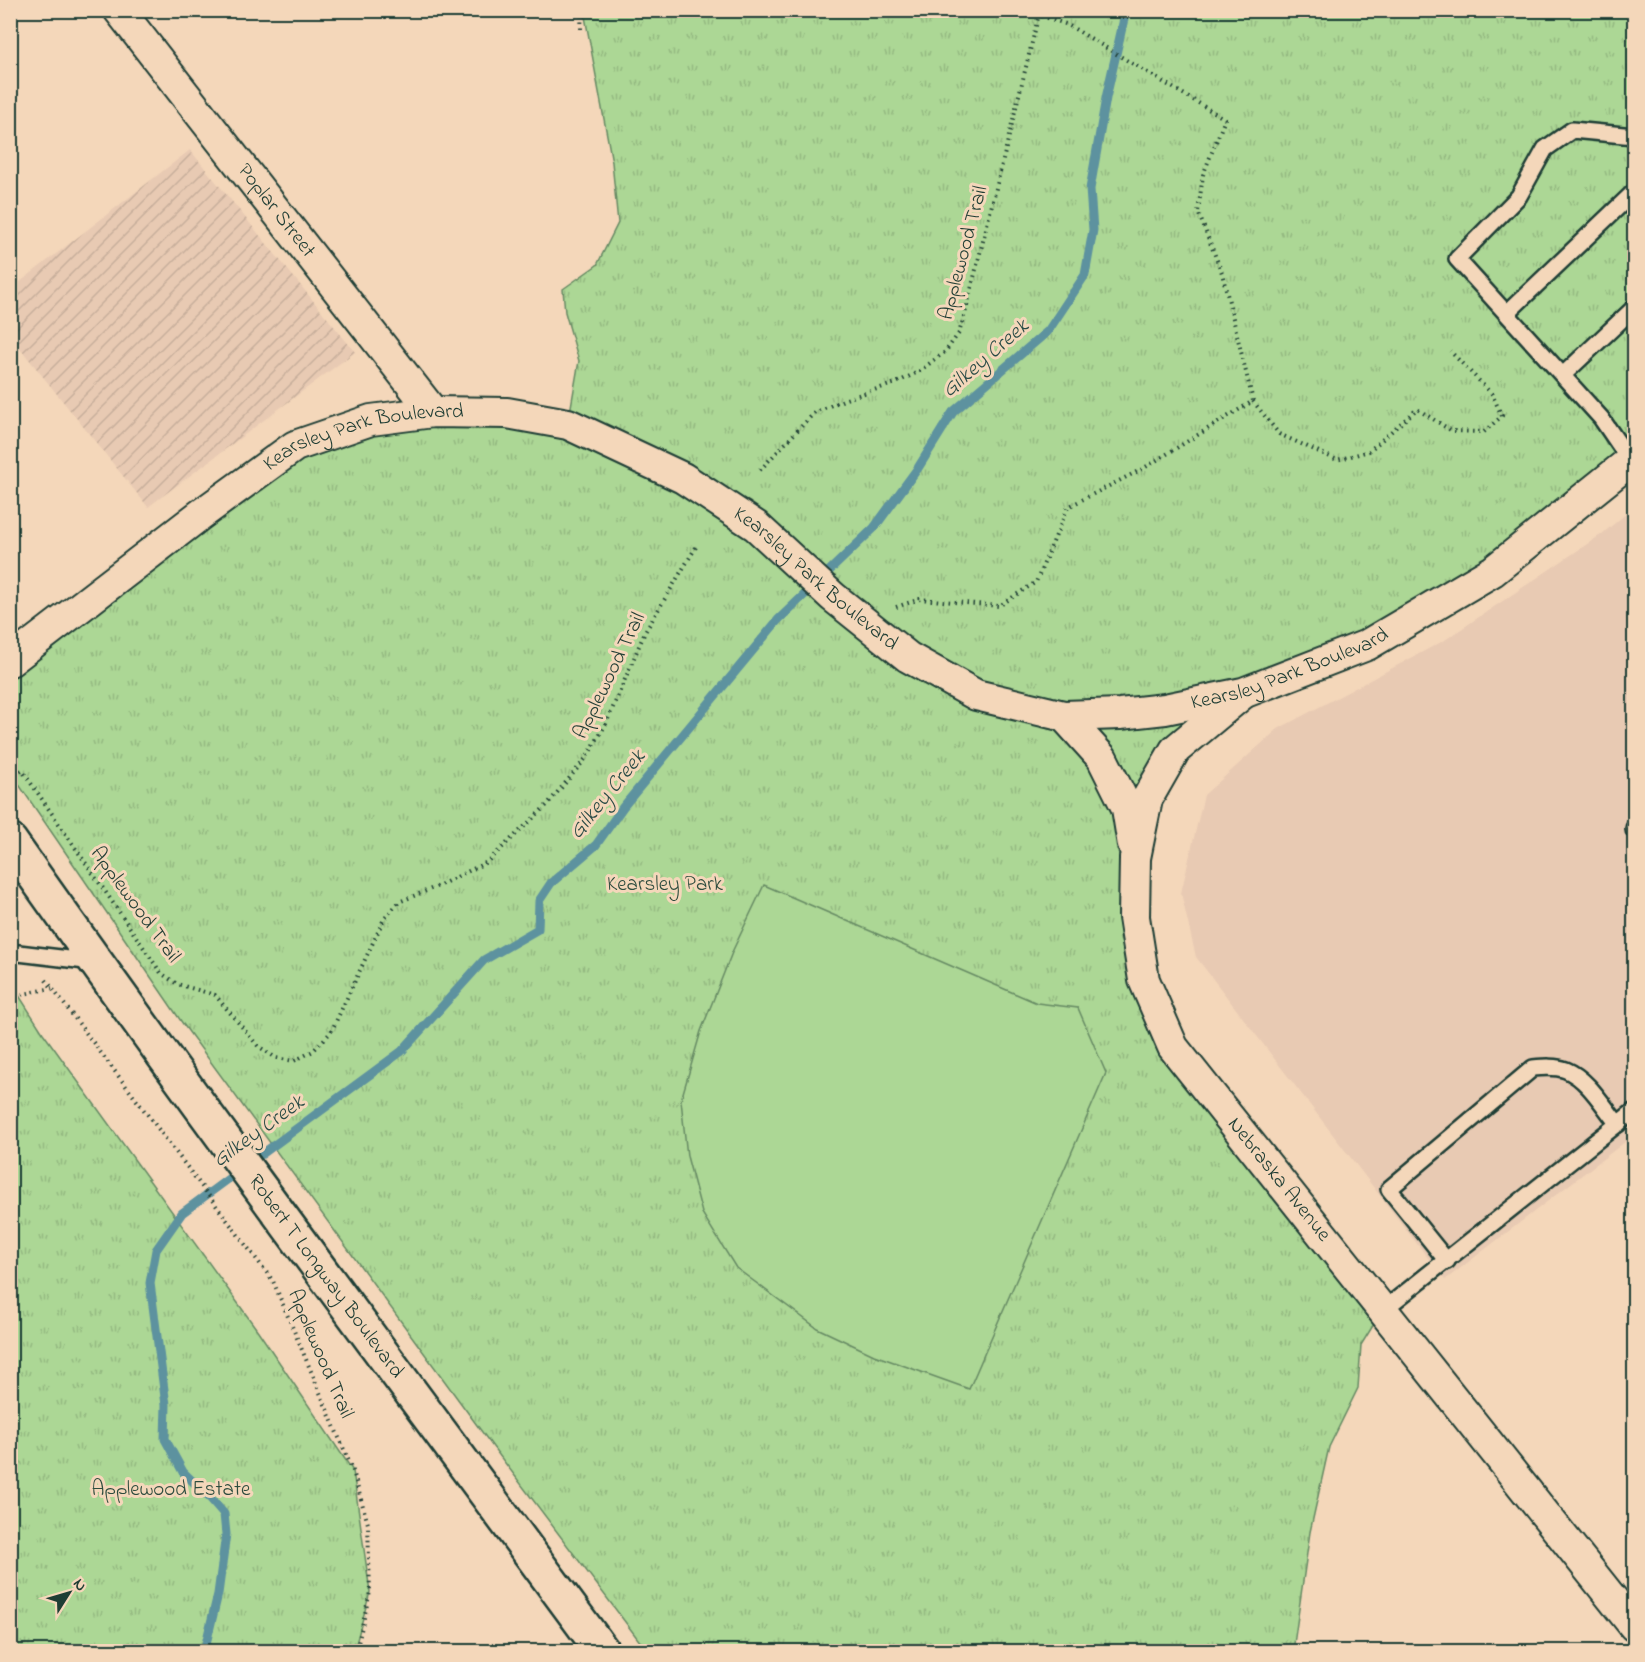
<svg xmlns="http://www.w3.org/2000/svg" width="1645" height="1662" font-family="'Indie Flower',sans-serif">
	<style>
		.built { fill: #e8cab3 }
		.industrial { fill: url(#industrial-furrows) }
		.grass { fill: url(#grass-tufts); stroke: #668a64; stroke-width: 1.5 }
		.garden { fill: #acd795; stroke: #668a64; stroke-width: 1.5 }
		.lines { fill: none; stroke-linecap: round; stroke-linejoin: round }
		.stream { stroke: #5d929f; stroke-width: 9 }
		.lane-casing { stroke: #1f3d34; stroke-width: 20 }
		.street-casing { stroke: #1f3d34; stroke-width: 34 }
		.secondary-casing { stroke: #1f3d34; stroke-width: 38 }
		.path { stroke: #1f3d34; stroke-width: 4; stroke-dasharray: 1.5 4.5; stroke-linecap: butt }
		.lane { stroke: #f4d7ba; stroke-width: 15 }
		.street { stroke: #f4d7ba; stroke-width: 30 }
		.secondary { stroke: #f4d7ba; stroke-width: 33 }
		.labels { text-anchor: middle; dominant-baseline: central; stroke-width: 6; stroke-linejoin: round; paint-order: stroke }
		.street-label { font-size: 21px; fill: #1f3d34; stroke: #f4d7ba }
		.park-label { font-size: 21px; fill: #2d4c3e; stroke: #f4d7ba }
		.water-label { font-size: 22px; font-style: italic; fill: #294b46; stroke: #f4d7ba }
	</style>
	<defs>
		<pattern id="industrial-furrows" width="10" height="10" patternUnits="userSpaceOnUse" patternTransform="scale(1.5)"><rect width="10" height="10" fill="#e8cab3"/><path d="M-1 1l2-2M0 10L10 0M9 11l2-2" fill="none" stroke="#c7ae9b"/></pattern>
		<pattern id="grass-tufts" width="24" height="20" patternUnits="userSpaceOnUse" patternTransform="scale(1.5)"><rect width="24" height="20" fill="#acd795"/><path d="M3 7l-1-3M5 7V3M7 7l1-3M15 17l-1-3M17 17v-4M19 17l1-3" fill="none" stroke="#94b981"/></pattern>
	</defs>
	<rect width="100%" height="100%" fill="#f4d7ba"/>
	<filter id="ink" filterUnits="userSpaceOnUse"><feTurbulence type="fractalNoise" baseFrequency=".0167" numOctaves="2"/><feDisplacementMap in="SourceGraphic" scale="12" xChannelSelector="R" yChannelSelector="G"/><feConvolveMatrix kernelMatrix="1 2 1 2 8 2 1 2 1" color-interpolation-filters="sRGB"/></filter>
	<g filter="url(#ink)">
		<path class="built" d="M1634 507V1135L1445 1280 1196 957 1181 893 1204 795 1278 729 1445 640 1602 534Z"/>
		<path class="industrial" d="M190 150 355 352 148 507 11 337V289Z"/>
		<g class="grass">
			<path d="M584 11H1634V458L1493 571 1243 693 1174 750 1135 858 1173 1047 1382 1311 1361 1345 1358 1388 1329 1447 1310 1532 1293 1651H647L493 1447 183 1024 11 773V660L295 446 433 412 568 424 579 361 565 312 563 289 597 265 618 223 612 162Z"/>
			<path d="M11 983 43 1033 258 1331 353 1471 370 1592 354 1651H11Z"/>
		</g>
		<path class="garden" d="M764 885 1037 1003 1078 1008 1106 1073 969 1389 874 1355 817 1328 736 1268 702 1213 687 1156 681 1100 701 1031 733 950Z"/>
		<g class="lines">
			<path class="stream" d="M204 1652 218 1594 226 1534 224 1514 211 1499 183 1472 165 1439 166 1405 150 1283 156 1250 182 1213 402 1051 484 960 538 929 539 901 551 883 596 845 623 807 778 620 874 528 918 468 953 412 1048 331 1085 275 1093 230 1090 189 1106 98 1126 10"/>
			<defs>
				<g id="lane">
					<path d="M1507 313 1634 192"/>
					<path d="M1563 375 1634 308"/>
					<path d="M1631 462 1601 418 1457 259 1519 196 1545 149 1572 130 1634 136"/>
					<path d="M1634 828V830"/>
					<path d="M10 952 94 962"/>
					<path d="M1447 1261 1389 1189 1533 1068C1544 1067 1556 1066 1566 1070 1588 1079 1603 1106 1618 1124"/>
					<path d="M1382 1311 1634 1111"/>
				</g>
				<g id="street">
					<path id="s1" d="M119 10 433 412"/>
					<path id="s2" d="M10 661 200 515 295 446 371 420 433 412 507 413 568 424 683 478 756 526 833 597 908 657 976 695 1064 716 1120 714 1165 709 1243 693 1367 645 1493 571 1634 458"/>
					<path id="s3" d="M1241 695 1175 750 1147 799 1135 858 1134 917 1144 980 1173 1047 1634 1626"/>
					<path d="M1064 716 1102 758 1127 808 1133 845"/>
				</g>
				<g id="secondary">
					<path id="s4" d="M10 841C203 1115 404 1382 603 1652"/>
				</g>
			</defs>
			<use href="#lane" class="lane-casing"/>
			<use href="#street" class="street-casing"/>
			<use href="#secondary" class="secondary-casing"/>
			<g class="path">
				<path d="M581 29 582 10"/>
				<path d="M1253 401 1279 434 1337 460 1369 451 1417 409 1452 431 1484 432 1502 416 1492 394 1450 351"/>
				<path d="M760 470 815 412 846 399 896 383 918 372 945 352 959 333 966 310 1040 10"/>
				<path d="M896 607 920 599 999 606 1036 582 1068 507 1144 468 1253 401 1222 273 1198 212 1203 175 1225 119 1068 25 1039 15"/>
				<path d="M10 777 22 770 161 973 177 984 215 995 258 1046 276 1058 294 1061 313 1051 331 1032 384 919 399 902 436 887 487 862 546 806 587 757 606 724 645 632 696 547"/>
				<path d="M46 980 273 1281 353 1471 368 1524 370 1592 356 1652"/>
				<path d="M10 997 52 988"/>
			</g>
			<use href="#lane" class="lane"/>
			<use href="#street" class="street"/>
			<use href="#secondary" class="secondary"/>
		</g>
	</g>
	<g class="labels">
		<g class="street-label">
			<text stroke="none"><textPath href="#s1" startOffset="255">Poplar Street</textPath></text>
			<text transform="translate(964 253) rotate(-75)">Applewood Trail</text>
			<text stroke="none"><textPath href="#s2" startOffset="426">Kearsley Park Boulevard</textPath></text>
			<text stroke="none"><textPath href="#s2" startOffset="930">Kearsley Park Boulevard</textPath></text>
			<text stroke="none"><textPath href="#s2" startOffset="1452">Kearsley Park Boulevard</textPath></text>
			<text transform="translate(610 676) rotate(-64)">Applewood Trail</text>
			<text transform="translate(135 905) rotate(54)">Applewood Trail</text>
			<text stroke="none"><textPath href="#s3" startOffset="568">Nebraska Avenue</textPath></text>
			<text stroke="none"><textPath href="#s4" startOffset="538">Robert T Longway Boulevard</textPath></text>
			<text transform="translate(320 1354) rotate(67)">Applewood Trail</text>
		</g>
		<g class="park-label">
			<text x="665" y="885">Kearsley Park</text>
			<text x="171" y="1490">Applewood Estate</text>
		</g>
		<g class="water-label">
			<text transform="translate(986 359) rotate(-41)">Gilkey Creek</text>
			<text transform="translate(608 795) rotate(-51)">Gilkey Creek</text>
			<text transform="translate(259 1132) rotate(-36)">Gilkey Creek</text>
		</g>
	</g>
	<rect width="1645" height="1662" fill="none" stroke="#f4d7ba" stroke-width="36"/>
	<rect x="18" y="18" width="1609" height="1626" fill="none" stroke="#1f3d34" stroke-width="2" filter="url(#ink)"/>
	<g transform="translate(69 1593) rotate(53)" stroke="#f4d7ba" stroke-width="4.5" paint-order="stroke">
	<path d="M0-4.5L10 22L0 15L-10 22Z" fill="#1f3d34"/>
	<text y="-9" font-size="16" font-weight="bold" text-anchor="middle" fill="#1f3d34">N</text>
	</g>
</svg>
